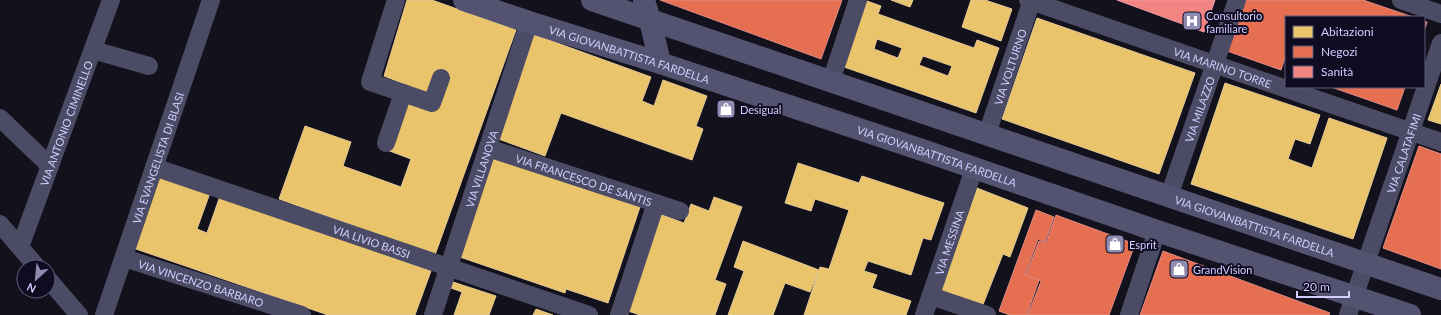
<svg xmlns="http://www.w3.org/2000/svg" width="1441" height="315" font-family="Lato,sans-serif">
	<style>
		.homes { fill: #e9c46a; stroke: #e2c697; fill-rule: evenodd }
		.shops { fill: #e76f51; stroke: #e18b85 }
		.health { fill: #f28482; stroke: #e89aa8 }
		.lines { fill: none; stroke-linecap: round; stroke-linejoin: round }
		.street { stroke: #4c4b65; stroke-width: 18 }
		.secondary { stroke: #535270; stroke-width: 22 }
		.labels { text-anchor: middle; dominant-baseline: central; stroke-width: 4; stroke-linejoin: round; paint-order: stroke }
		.poi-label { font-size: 11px; fill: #d2ccff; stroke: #0f0c21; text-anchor: start }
		.street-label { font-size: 11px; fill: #d2ccff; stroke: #0f0c21 }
	</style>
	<rect width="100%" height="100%" fill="#12111c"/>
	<g class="homes">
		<path d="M407 0H432L516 30 435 255 279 199 305 126 351 142 343 166 401 187 411 159 387 150 406 97 437 108 449 73 439 70 430 94 384 76Z"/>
		<path d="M891 0H913L910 7Z"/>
		<path d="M971 0H985L1012 9 1001 41 962 27Z"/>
		<path d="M867 1 881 6 878 14 974 48 977 40 999 48 976 113 844 67ZM877 39 902 48 898 58 874 49ZM923 56 952 66 948 76 919 65Z"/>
		<path d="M1037 18 1195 73 1159 174 1002 119Z"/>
		<path d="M527 32 651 77 642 101 654 106 663 80 707 96 696 126 703 129 692 160 561 113 545 156 493 137Z"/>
		<path d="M1225 83 1320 115 1310 144 1295 139 1288 159 1312 168 1329 118 1387 138 1353 239 1191 184Z"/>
		<path d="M1441 84V124L1428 120Z"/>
		<path d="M489 155 640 207 608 303 566 289 565 293 454 255Z"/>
		<path d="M798 163 859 183 862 176 944 203 931 240 923 238 911 275 868 261 864 271 877 275 872 288 911 301 906 315H804L820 267 829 269 849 210 815 199 811 211 785 203Z"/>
		<path d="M159 175 210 193 197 229 207 233 220 196 431 271 415 315H328L133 248Z"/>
		<path d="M977 188 1028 208 1010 257 1003 254 982 307 938 290Z"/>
		<path d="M714 197 742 207 715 280 726 284 715 315H640L622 309 657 213 684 223 691 204 709 211Z"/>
		<path d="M743 241 819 270 810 292 785 283 773 315H728L744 271 734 267Z"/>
		<path d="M453 282 496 296 489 315H454L462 292 451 288Z"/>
		<path d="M536 309 553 315H533Z"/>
	</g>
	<g class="shops">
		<path d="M660 0H842L821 59Z"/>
		<path d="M1245 0H1363L1413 17H1286V55L1281 70 1227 51Z"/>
		<path d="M1424 21 1427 22 1424 32Z"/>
		<path d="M1331 87H1405L1397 110Z"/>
		<path d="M1419 146 1441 154V269L1383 248Z"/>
		<path d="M1036 210 1054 217 1045 242 1038 239 1025 275 1039 280 1027 315H1010L999 311Z"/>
		<path d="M1056 215 1135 244 1109 315H1028L1041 281 1026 275 1039 241 1046 243Z"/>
		<path d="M1163 251 1330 313 1329 315H1140Z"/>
	</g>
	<path class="health" d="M1117 0H1215L1204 32Z"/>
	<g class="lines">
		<g class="street">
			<path id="s1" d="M1028 0 1441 142"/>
			<path d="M1401 0 1441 14"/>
			<path d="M93 50 149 66"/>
			<path d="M831 81 858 0"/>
			<path d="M403 93 432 103 441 78"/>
			<path d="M0 118 50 166"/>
			<path id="s2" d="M987 134 1032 0"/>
			<path d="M386 143 403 93 370 82 396 0"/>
			<path id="s3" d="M488 148 680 211"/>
			<path id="s4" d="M154 167 589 315"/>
			<path id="s5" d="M1169 196 1237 0"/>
			<path d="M0 224 37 267"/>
			<path id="s6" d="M20 247 111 0"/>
			<path id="s7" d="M124 258 302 315"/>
			<path d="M48 279 79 315"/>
			<path d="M931 296 987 315"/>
			<path id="s8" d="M104 315 211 0"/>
			<path id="s9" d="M433 315 529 22"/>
			<path d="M619 315 656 203"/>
			<path id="s10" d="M924 315 974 169"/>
			<path d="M1129 315 1157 231"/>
			<path id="s11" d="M1348 315 1441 43"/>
		</g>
		<g class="secondary">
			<path id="s12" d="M464 0 529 22 660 63 922 150 1157 231 1410 315"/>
			<path id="s13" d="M592 0 1441 289"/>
			<path d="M644 0 650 20 660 63"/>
		</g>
	</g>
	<defs>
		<symbol id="hospital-square" viewBox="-11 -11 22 22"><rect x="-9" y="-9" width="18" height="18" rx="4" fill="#8f8bb0" stroke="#0f0c21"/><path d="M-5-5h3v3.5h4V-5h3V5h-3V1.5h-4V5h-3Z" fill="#fff"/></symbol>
		<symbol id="shop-square" viewBox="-11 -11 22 22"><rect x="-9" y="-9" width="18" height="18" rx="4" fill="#8f8bb0" stroke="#0f0c21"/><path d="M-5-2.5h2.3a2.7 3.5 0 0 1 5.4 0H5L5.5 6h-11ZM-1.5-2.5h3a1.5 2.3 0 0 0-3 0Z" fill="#fff"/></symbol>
	</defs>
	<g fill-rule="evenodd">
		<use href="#hospital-square" x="1181" y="10" width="22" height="22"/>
		<use href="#shop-square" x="715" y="98" width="22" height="22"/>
		<use href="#shop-square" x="1104" y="233" width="22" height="22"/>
		<use href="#shop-square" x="1168" y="258" width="22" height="22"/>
	</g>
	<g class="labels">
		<g class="poi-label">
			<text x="1206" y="15">Consultorio<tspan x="1206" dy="13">familiare</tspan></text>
			<text x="740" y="109">Desigual</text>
			<text x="1129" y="244">Esprit</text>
			<text x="1193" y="269">GrandVision</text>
		</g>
		<g class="street-label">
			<text stroke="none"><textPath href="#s12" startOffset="174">VIA GIOVANBATTISTA FARDELLA</textPath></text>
			<text stroke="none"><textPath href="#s2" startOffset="71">VIA VOLTURNO</textPath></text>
			<text stroke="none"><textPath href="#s1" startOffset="206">VIA MARINO TORRE</textPath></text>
			<text stroke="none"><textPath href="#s5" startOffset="92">VIA MILAZZO</textPath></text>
			<text stroke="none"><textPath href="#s6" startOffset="132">VIA ANTONIO CIMINELLO</textPath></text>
			<text stroke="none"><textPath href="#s11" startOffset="171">VIA CALATAFIMI</textPath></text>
			<text stroke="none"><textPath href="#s12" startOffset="498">VIA GIOVANBATTISTA FARDELLA</textPath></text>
			<text stroke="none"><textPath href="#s8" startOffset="166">VIA EVANGELISTA DI BLASI</textPath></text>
			<text stroke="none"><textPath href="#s9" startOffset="154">VIA VILLANOVA</textPath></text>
			<text stroke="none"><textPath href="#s3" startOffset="101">VIA FRANCESCO DE SANTIS</textPath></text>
			<text stroke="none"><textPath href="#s13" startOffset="700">VIA GIOVANBATTISTA FARDELLA</textPath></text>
			<text stroke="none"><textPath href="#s4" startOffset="230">VIA LIVIO BASSI</textPath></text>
			<text stroke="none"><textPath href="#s10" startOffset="77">VIA MESSINA</textPath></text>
			<text stroke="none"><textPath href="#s7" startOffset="81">VIA VINCENZO BARBARO</textPath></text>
		</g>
	</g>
	<rect x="1285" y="16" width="140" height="72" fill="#0f0c21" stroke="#5d597a"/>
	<rect x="1293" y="26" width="20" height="12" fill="#e9c46a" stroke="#5d597a"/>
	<text x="1321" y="36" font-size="12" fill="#d2ccff">Abitazioni</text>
	<rect x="1293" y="46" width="20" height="12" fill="#e76f51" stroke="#5d597a"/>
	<text x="1321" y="56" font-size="12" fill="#d2ccff">Negozi</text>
	<rect x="1293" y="66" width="20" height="12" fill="#f28482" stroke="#5d597a"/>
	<text x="1321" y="76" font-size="12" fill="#d2ccff">Sanità</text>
	<g transform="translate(36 279) rotate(207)"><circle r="19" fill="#0f0c21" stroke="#5d597a"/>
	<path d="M0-3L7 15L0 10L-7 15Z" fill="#8f8bb0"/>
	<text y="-6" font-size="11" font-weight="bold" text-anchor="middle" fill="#d2ccff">N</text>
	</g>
	<path d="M1297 291v6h52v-6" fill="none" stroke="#d2ccff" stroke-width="2"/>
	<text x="1303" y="291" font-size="12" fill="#d2ccff" stroke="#0f0c21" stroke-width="3" paint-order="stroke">20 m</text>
</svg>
